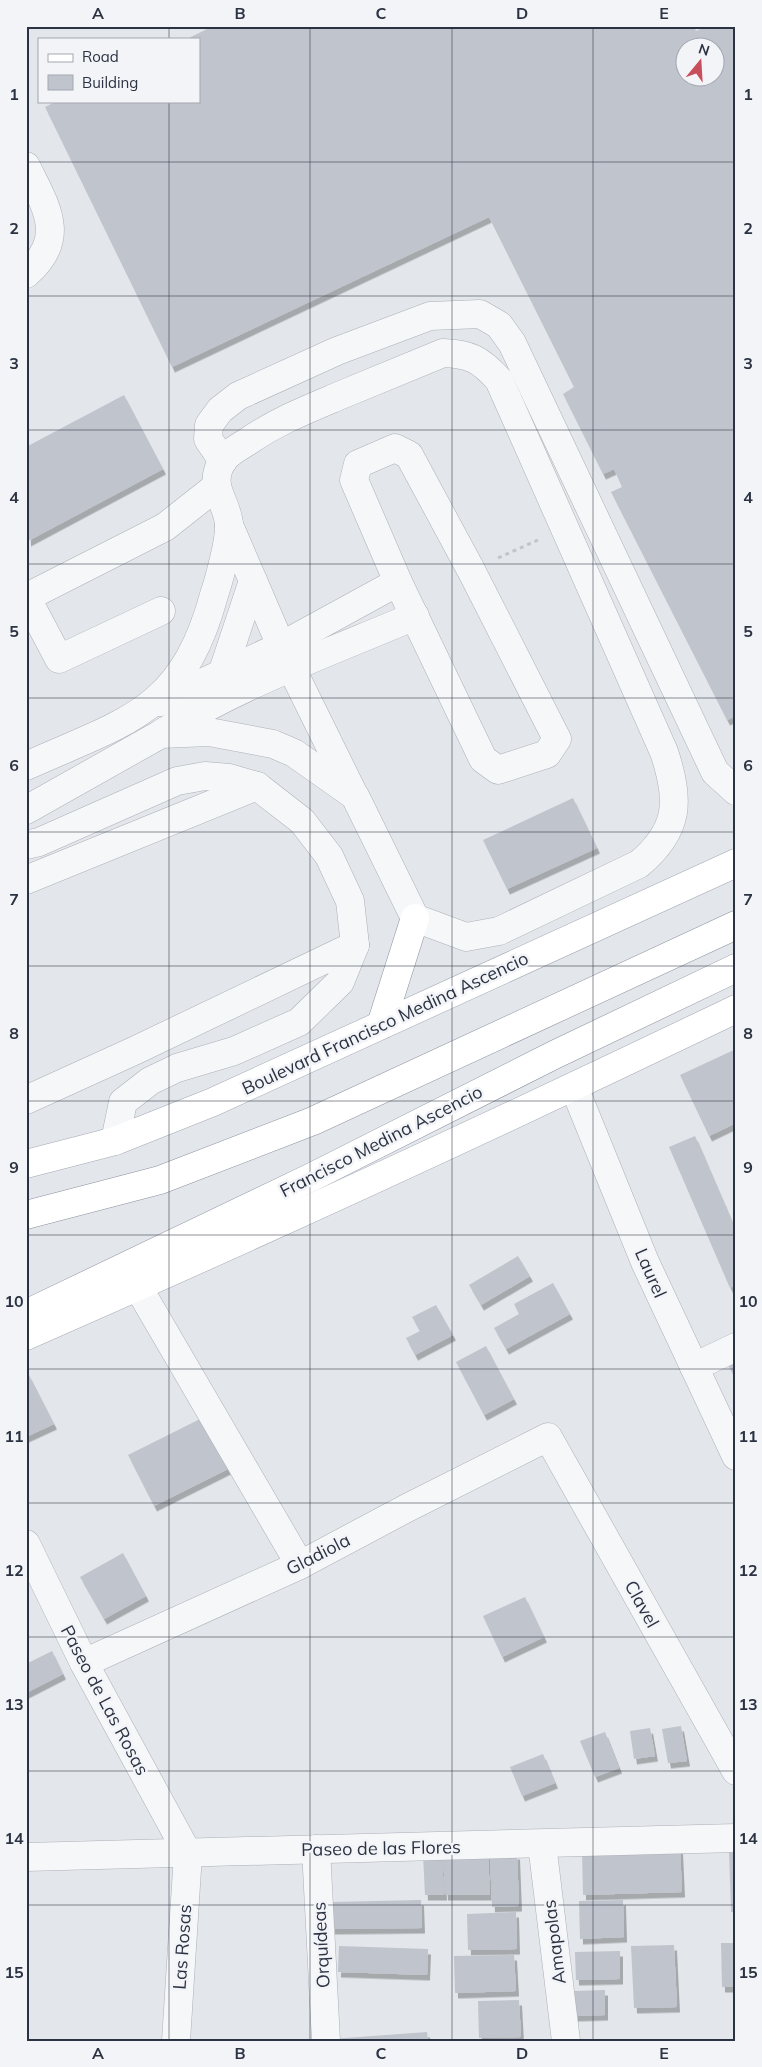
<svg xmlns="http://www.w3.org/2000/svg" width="762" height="2067" font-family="Mulish,sans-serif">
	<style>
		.building { fill: #c0c4cd; fill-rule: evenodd; filter: url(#shadow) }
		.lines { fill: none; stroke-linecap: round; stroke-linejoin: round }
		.minor-casing { stroke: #acb0b8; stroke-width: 29 }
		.major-casing { stroke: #a3a9b6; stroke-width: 29 }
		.highway-casing { stroke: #8b92a0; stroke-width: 29 }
		.path { stroke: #c1c4c9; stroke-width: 3; stroke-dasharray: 4 4; stroke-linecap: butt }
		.minor { stroke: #f6f7f9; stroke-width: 28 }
		.major { stroke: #fff; stroke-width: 28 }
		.highway { stroke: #fff; stroke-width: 28 }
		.grid { fill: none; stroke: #2b3342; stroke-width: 1; stroke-opacity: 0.55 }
		.labels { text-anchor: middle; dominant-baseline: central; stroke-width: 5; stroke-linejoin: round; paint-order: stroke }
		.street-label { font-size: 18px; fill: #2b3342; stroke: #f3f4f8 }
		.neatline { fill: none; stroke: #2b3342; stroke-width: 2 }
		.grid-label { font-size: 16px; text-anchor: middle; font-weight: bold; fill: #2b3342 }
	</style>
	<defs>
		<filter id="shadow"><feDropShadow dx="3" dy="5.5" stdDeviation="0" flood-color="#0004"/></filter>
	</defs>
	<rect width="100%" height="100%" fill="#e3e6ea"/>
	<g class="building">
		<path d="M213 26H694L696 31 708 26H736V716L727 720 611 492 622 487 614 469 603 474 563 394 574 387 489 217 172 367 45 107 57 101H199V39H187ZM684 48H714V78H684Z"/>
		<path d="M124 395 163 469 28 541 26 447Z"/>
		<path d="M573 798 597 848 507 889 483 840Z"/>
		<path d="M736 1049V1123L709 1136 680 1075Z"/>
		<path d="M695 1136 736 1231V1285L730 1288 669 1147Z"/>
		<path d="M518 1256 530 1276 481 1305 469 1285Z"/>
		<path d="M553 1283 570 1314 506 1349 494 1328 519 1314 514 1304Z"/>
		<path d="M436 1305 453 1335 415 1355 406 1338 420 1331 412 1317Z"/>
		<path d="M486 1346 514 1399 484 1415 456 1362Z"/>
		<path d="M736 1360V1380L728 1365Z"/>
		<path d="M29 1375 54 1424 26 1437V1377Z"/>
		<path d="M206 1416 232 1467 154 1506 128 1455Z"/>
		<path d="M123 1553 146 1596 104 1619 80 1577Z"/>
		<path d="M525 1597 544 1637 502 1657 483 1616Z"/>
		<path d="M52 1651 63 1674 26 1693V1664Z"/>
		<path d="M681 1726 687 1761 668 1763 662 1729Z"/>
		<path d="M650 1728 655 1756 634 1759 630 1731Z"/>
		<path d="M605 1732 619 1768 595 1777 580 1741Z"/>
		<path d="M543 1754 555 1783 522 1796 510 1767Z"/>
		<path d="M680 1848 682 1892 583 1895 582 1851Z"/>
		<path d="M729 1850H736V1912H731Z"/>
		<path d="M488 1853 490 1895H445L443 1854Z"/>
		<path d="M442 1854 444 1895H425L423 1855Z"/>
		<path d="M517 1854 519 1906 492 1907 490 1855Z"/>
		<path d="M421 1900 422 1928 332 1929V1902Z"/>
		<path d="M623 1900 624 1937 580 1939 579 1901Z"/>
		<path d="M516 1912 517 1949 468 1950 467 1914Z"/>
		<path d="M721 1943H736V1987H722Z"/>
		<path d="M674 1945 677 2007 634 2008 631 1946Z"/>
		<path d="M339 1946 428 1949 427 1975 338 1972Z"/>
		<path d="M620 1951V1979L576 1980 575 1952Z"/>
		<path d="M514 1955 516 1991 455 1993 454 1956Z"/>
		<path d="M605 1990V2015L575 2016 574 1991Z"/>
		<path d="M519 2000 521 2037 479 2038 478 2001Z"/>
		<path d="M427 2032 428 2041H332V2039Z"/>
	</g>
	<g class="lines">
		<defs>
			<g id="minor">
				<path d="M26 166C46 207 68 238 26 274"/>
				<path d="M395 448 409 455 471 570 557 739 547 754 498 770 483 759 398 582 354 480 358 464Z"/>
				<path d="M223 461 208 439 209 425 220 410 238 396 337 351 430 316 480 314 499 325 512 343 715 772 736 791"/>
				<path d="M229 525 285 655 352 791"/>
				<path d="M161 611 59 659 30 604 35 593 165 527 217 486"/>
				<path d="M222 674 253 581"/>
				<path d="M161 702 281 646 398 582"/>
				<path d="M162 733C241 684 330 652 415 616"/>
				<path d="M26 766C126 721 182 713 214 595 219 580 230 540 229 525 228 501 206 487 223 460 229 452 239 447 247 442 277 421 308 409 341 395 375 381 409 367 443 353 470 354 480 359 499 380L664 752C680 799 680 830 639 864L499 931 466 937 415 918 355 796 294 753 273 744 209 732 161 734 26 810"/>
				<path d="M26 845 39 842 177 781 205 776 229 778 257 786 302 821 329 856 350 901 355 945 340 982 299 1022 234 1051 177 1068 150 1081 123 1102 115 1141"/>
				<path d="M26 880 257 786"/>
				<path d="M574 1087 645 1262 736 1456"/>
				<path d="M26 1100 136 1050 355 945"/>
				<path d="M138 1287 300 1565"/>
				<path d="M694 1367 736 1347"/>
				<path d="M26 1544 84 1663 188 1854 176 2041"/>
				<path d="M84 1663 300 1565 405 1509 548 1437 736 1771"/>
				<path d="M542 1844 566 2041"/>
				<path d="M316 1849 326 2041"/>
				<path d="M26 1857 736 1838"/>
			</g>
			<g id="major">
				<path d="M26 1164 115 1141 213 1102 736 863"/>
				<path d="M26 1336C265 1231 501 1122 736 1009"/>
			</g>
			<g id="highway">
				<path d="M381 1025 415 918"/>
				<path d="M26 1215 160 1180 313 1121 736 925"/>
				<path d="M26 1314 312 1177 556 1054 736 968"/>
			</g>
		</defs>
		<use href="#minor" class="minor-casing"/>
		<use href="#major" class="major-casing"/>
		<use href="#highway" class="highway-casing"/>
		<path class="path" d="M498 558 538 540"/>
		<use href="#minor" class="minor"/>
		<use href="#major" class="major"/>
		<use href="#highway" class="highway"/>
	</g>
	<path class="grid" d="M169 26V39M310 26V2041M452 26V2041M593 26V2041M169 101V2041M26 162H736M26 296H736M26 430H736M26 564H736M26 698H736M26 832H736M26 966H736M26 1101H736M26 1235H736M26 1369H736M26 1503H736M26 1637H736M26 1771H736M26 1905H736"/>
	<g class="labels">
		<g class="street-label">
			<text transform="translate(385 1023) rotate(-25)">Boulevard Francisco Medina Ascencio</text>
			<text transform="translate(381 1141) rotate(-27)">Francisco Medina Ascencio</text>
			<text transform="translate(651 1273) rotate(66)">Laurel</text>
			<text transform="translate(318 1554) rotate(-27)">Gladiola</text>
			<text transform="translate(642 1604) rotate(61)">Clavel</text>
			<text transform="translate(105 1700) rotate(62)">Paseo de Las Rosas</text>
			<text transform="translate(381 1848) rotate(-1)">Paseo de las Flores</text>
			<text transform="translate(554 1942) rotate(-97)">Amapolas</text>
			<text transform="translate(321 1945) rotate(-93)">Orquídeas</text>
			<text transform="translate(182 1947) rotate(-86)">Las Rosas</text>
		</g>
	</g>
	<rect width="762" height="2067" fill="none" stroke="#f3f4f8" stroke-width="55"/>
	<rect x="38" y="38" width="162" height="65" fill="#f3f4f8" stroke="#a3a7af"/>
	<rect x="48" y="54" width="25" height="8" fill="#ffffff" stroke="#a3a7af"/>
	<text x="82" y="62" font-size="15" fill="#2b3342">Road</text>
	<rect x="48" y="75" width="25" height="15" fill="#c0c4cd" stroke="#a3a7af"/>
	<text x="82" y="88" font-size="15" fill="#2b3342">Building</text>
	<g transform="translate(700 62) rotate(18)"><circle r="24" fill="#f3f4f8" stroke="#a3a7af"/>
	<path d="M0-4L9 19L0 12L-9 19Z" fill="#c94e5c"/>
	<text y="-8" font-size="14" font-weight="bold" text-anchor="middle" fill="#2b3342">N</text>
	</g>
	<rect x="28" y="28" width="706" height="2012" class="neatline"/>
	<g class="grid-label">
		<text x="98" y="19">A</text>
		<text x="240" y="19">B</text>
		<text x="381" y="19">C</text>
		<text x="522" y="19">D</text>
		<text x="664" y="19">E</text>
		<text x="14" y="100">1</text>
		<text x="748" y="100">1</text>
		<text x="14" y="234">2</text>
		<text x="748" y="234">2</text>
		<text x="14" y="369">3</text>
		<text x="748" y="369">3</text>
		<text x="14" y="503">4</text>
		<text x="748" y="503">4</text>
		<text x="14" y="637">5</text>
		<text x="748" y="637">5</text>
		<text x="14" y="771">6</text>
		<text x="748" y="771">6</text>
		<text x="14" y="905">7</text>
		<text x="748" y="905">7</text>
		<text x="14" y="1039">8</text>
		<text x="748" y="1039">8</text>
		<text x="14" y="1173">9</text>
		<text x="748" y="1173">9</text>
		<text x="14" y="1307">10</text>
		<text x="748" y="1307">10</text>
		<text x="14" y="1442">11</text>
		<text x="748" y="1442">11</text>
		<text x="14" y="1576">12</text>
		<text x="748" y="1576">12</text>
		<text x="14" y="1710">13</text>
		<text x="748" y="1710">13</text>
		<text x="14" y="1844">14</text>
		<text x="748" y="1844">14</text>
		<text x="14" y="1978">15</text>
		<text x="748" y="1978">15</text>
		<text x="98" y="2059">A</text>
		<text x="240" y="2059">B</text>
		<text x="381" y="2059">C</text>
		<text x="522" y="2059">D</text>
		<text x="664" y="2059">E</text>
	</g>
</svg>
